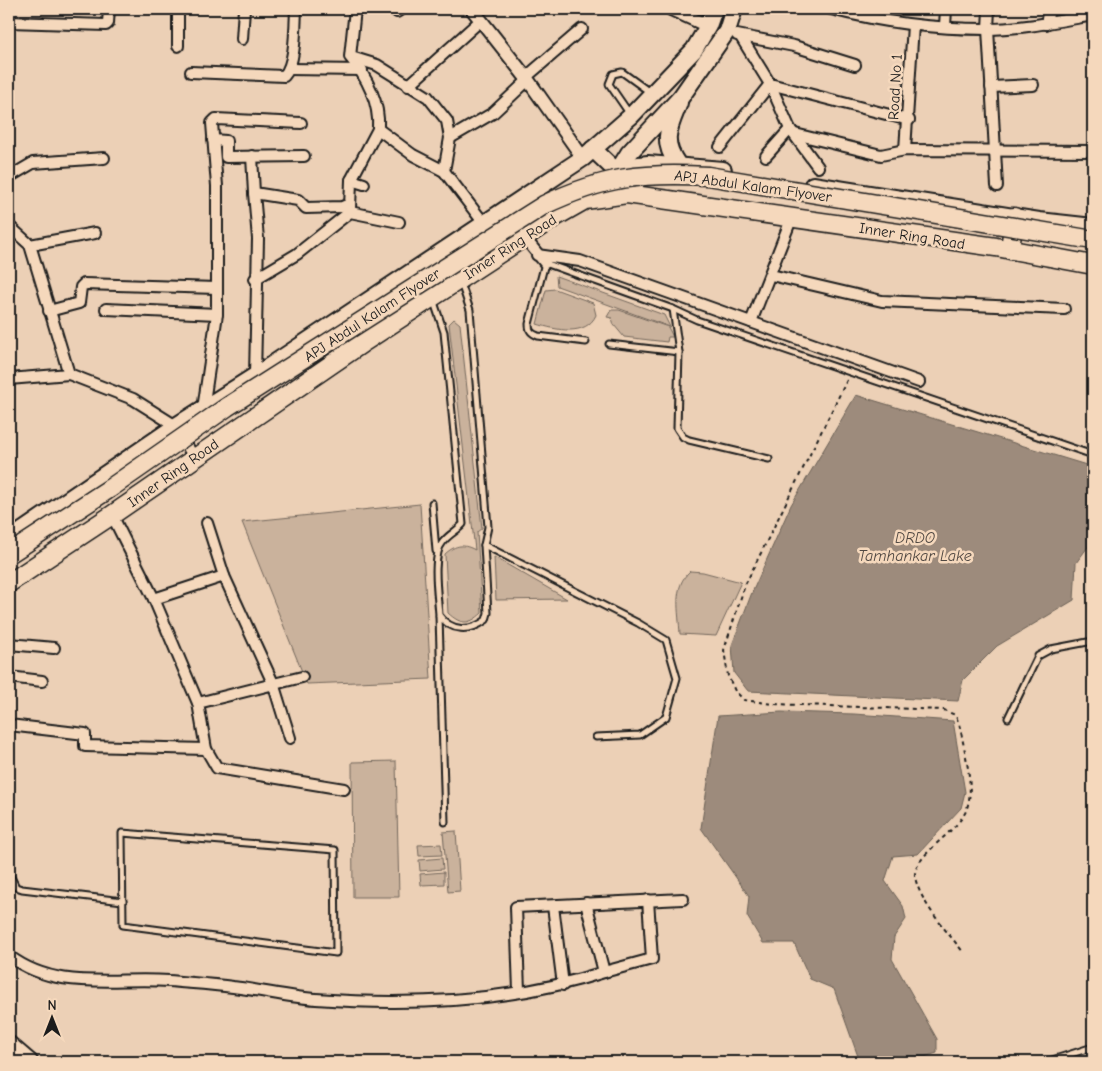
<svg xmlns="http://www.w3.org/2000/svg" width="1102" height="1071" font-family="'Comic Neue',sans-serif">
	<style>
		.green { fill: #cab29c; stroke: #73675c }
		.water { fill: #9d8b7b; stroke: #695f55 }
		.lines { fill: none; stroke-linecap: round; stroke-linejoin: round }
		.service-casing { stroke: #1c1c1c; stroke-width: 9 }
		.minor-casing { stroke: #1c1c1c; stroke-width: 14 }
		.tertiary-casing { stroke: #1c1c1c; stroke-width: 16 }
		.secondary-casing { stroke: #1c1c1c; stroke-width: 19 }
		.primary-casing { stroke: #1c1c1c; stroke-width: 20 }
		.trunk-casing { stroke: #1c1c1c; stroke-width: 21 }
		.path { stroke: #1c1c1c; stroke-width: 2; stroke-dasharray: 4 4; stroke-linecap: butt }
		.service { stroke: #f5d8bc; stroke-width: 5 }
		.minor { stroke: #f5d8bc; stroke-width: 10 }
		.tertiary { stroke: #f5d8bc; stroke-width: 12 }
		.secondary { stroke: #f5d8bc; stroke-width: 15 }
		.primary { stroke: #f5d8bc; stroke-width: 16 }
		.trunk { stroke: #f5d8bc; stroke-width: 18 }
		.trunk-bridge-casing { stroke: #1c1c1c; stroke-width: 21; stroke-linecap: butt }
		.trunk-bridge { stroke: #f5d8bc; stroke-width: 18 }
		.labels { text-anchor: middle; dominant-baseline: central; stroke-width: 5; stroke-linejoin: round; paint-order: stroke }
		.street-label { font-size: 15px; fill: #1c1c1c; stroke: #f5d8bc }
		.water-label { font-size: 16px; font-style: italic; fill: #504842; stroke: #f5d8bc }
	</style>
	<rect width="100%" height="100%" fill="#ecd0b6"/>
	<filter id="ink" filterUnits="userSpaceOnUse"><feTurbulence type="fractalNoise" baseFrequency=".02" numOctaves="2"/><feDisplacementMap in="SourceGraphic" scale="10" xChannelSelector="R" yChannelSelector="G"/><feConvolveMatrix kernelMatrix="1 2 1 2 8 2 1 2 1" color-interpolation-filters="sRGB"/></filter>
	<g filter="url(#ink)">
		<g class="green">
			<path d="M556 276 664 315 670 327 557 286Z"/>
			<path d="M555 289 593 303 596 315C586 337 556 330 537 324L546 290Z"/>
			<path d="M611 310H619L668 327 673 337H668L667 342 624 337 614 325 612 318 607 317Z"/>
			<path d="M454 319 460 324 482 528 477 532 482 613C469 625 461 625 448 613L445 554C456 544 464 544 475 550L449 324Z"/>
			<path d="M420 504 431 679 307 684 242 522Z"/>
			<path d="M494 557 567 599 496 600Z"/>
			<path d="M690 571 703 572 741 582 716 636 680 634C679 612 672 587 690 571Z"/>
			<path d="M396 761 399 897H353L352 762Z"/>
			<path d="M456 831 460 891 448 892 443 832Z"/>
			<path d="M441 844 442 855 419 856 418 845Z"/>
			<path d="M442 858 443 869 420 871 419 860Z"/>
			<path d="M444 872V884L421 885 420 874Z"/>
		</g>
		<g class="water">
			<path d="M856 395 1093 467V540L1076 563 1074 600 997 646 963 680 958 701 748 691 734 673 732 645 751 595 791 505Z"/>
			<path d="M781 712 854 714 953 721 965 792 961 808 918 854 893 856 885 881 903 906 906 919 894 937 892 959 937 1039V1053L908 1062H860L834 989 810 979 794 943H763L747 916 749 896 701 828 718 716Z"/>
		</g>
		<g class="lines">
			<defs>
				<g id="service">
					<path d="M629 113 609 84 613 74 622 72 651 93"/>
					<path d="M433 299 444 332 463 524C457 531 448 535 443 542 431 555 438 597 439 615 451 632 470 632 486 620L488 613 484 545 488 527 470 310 461 283"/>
					<path d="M586 342 538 336C531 333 529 331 529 324L545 263 673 309 697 320 1093 455"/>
					<path d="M609 344 679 352 673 309"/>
					<path d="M679 352 677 428 683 437 689 440 769 459"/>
					<path d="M432 503 436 551"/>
					<path d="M484 545 638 623 666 640 677 678 666 717 640 735 596 737"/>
					<path d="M439 616 445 822"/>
					<path d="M1008 718 1038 656 1051 649 1093 641"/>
					<path d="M122 833 335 850 336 953 123 925Z"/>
					<path d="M9 873 16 887 22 889 123 901"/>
					<path d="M1046 1062 1093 1047"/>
				</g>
				<g id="minor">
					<path d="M355 9 350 57C367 77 380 103 378 129L413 155 444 171 483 222"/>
					<path d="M831 9C881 22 934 29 987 29 1022 29 1059 21 1093 15"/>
					<path d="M989 9 988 29 997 186"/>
					<path d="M397 12 401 9"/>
					<path d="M9 22 106 25 108 23 109 9"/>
					<path d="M1046 24 1049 9"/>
					<path d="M945 26 946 9"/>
					<path d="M737 35 794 46 855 65"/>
					<path d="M741 37 770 84 790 129 818 167"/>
					<path d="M242 39 244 9"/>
					<path d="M178 46V9"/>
					<path d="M351 57 377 65 428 97 447 121 450 138 444 171"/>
					<path d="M289 69 362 70"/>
					<path d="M191 72 284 76C296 63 295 27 296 9"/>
					<path d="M525 78 582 29"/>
					<path d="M408 86 481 20"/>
					<path d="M991 87 1033 85"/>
					<path d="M795 134 881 155 905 150 1093 151"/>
					<path d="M450 138 493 113 528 80"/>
					<path d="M213 140 226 141V157L304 156"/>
					<path d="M720 147 770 84 909 120"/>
					<path d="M905 150 913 25"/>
					<path d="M252 156 254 193 298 200 306 208 342 207 349 204"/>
					<path d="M766 156 790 129"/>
					<path d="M9 177 33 163 104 158"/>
					<path d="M351 180 364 184"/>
					<path d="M254 193 258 239 255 376"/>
					<path d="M350 209 351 180 378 129"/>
					<path d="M9 226 30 245 69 374 133 399 176 426 194 458"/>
					<path d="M524 237 545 263"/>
					<path d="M30 245 95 233"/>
					<path d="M537 255 580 261 919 382"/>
					<path d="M771 275 882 301 1064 309"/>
					<path d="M255 279 297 254 350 212 399 222"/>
					<path d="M106 309 217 314"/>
					<path d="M49 311 79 303 81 287 84 284 217 288"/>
					<path d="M751 322 792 217"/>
					<path d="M9 379 69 374"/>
					<path d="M203 409 217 314V186L212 123 216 119 301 123"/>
					<path d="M112 515 154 599 198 703 206 749 217 768 344 789"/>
					<path d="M224 576 273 683 290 738"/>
					<path d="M154 599 224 576 207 523"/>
					<path d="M9 644 54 648"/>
					<path d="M9 677 42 681"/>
					<path d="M198 703 302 677"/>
					<path d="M9 725 85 734V746L206 749"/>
					<path d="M553 906 563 985"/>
					<path d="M9 956C57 992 113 977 169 981 191 983 212 984 233 987 261 990 288 997 316 999 412 1006 512 1002 604 972L586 903"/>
					<path d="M604 972 652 959 648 900"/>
					<path d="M519 991 516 907 683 899"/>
				</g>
				<g id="tertiary">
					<path d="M472 9 528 80 583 158"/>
					<path d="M671 9 708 26"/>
				</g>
				<path id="secondary" d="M9 1044 30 1062"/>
				<g id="primary">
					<path d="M593 149 613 168 648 164 723 170"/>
					<path d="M678 165C661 141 668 130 679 103"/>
					<path d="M616 174 629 153 681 97 727 31 734 9"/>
					<path d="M813 185 1039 221 1093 227"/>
					<path d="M9 540 176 426 255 376 583 158 631 116 694 50 708 26 714 9"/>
				</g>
				<g id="trunk">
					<path d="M1010 250 1014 217"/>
					<path d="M9 583 112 515 361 344 555 217 585 200 627 194 996 247 1093 265"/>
				</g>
			</defs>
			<use href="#service" class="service-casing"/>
			<use href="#minor" class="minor-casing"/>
			<use href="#tertiary" class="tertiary-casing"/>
			<use href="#secondary" class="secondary-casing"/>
			<use href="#primary" class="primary-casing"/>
			<use href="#trunk" class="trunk-casing"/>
			<path class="path" d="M847 380 745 585 724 650 728 676 735 691 744 700 773 704 944 710 955 715C961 725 962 740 965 751 968 769 973 790 967 808 961 830 913 855 915 876 918 900 949 934 964 953"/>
			<use href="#service" class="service"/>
			<use href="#minor" class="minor"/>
			<use href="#tertiary" class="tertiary"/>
			<use href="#secondary" class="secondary"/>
			<use href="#primary" class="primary"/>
			<use href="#trunk" class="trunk"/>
			<defs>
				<path id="trunk-bridge" d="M9 554 109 489 227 407 544 205C603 177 643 172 708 176L1093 240"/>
			</defs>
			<use href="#trunk-bridge" class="trunk-bridge-casing"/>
			<use href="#trunk-bridge" class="trunk-bridge"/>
		</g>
	</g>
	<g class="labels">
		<g class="street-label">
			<text transform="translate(895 87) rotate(-87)">Road No 1</text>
			<text transform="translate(753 186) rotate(8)">APJ Abdul Kalam Flyover</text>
			<text transform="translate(912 236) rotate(9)">Inner Ring Road</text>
			<text transform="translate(510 247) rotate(-33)">Inner Ring Road</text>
			<text transform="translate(372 315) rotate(-33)">APJ Abdul Kalam Flyover</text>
			<text transform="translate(173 473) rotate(-35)">Inner Ring Road</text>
		</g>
		<g class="water-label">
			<text x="915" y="538">DRDO<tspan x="915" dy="18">Tamhankar Lake</tspan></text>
		</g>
	</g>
	<rect width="1102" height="1071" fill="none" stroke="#f5d8bc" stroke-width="30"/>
	<rect x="15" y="15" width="1072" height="1041" fill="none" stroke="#1c1c1c" stroke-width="2" filter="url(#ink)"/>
	<g transform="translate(52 1018)" stroke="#f5d8bc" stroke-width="4" paint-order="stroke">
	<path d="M0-4L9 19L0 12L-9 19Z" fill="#1c1c1c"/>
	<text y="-8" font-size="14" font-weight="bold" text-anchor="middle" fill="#1c1c1c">N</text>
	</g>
</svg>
